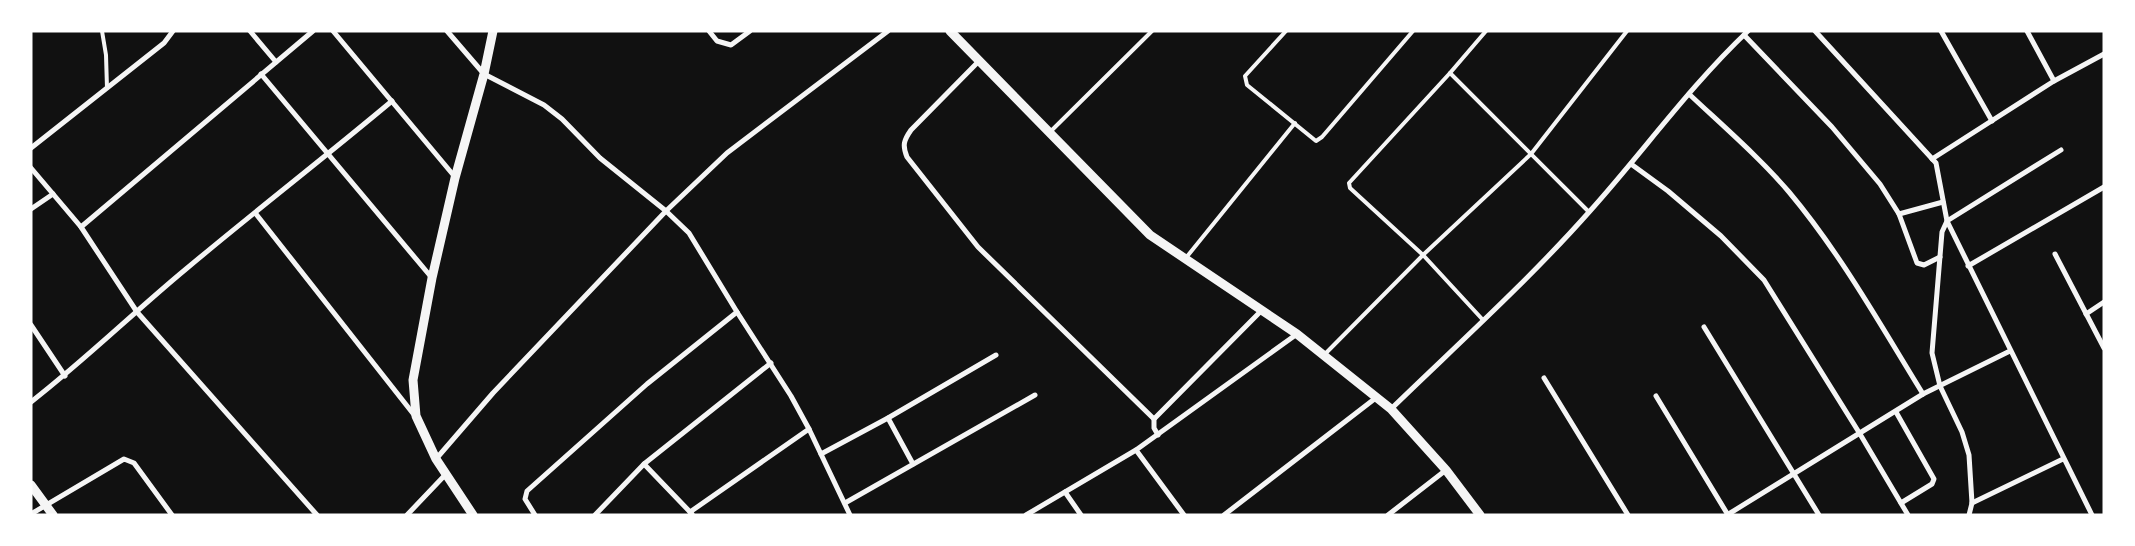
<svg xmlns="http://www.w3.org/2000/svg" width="2135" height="546" font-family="Inter,sans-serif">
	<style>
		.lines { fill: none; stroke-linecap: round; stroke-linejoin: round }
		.service { stroke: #f5f5f5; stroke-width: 4 }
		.minor { stroke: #f5f5f5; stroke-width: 5 }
		.tertiary { stroke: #f5f5f5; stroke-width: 9 }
	</style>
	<rect width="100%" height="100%" fill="#111"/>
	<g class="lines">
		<g class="service">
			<path d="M102 31 106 55 107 88"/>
			<path d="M1286 31 1245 76 1247 85 1316 141 1322 137 1413 31"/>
			<path d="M1450 73 1589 212"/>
			<path d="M1049 133 1152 31"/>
			<path d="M1185 259 1295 123"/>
			<path d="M1483 320 1423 255 1350 188 1349 183 1450 73 1486 31"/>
			<path d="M1324 355 1423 255 1531 154 1627 31"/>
		</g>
		<g class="minor">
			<path d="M250 31 276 62"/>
			<path d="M333 31 455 177"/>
			<path d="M447 31 484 74 544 105 562 119 600 158 666 211 689 233 737 312 791 396 809 429 850 515"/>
			<path d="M709 31 717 41 731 45 750 31"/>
			<path d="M1815 31 1936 163 1947 221 2092 515"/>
			<path d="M1941 31 1992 121"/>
			<path d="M2027 31 2054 81"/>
			<path d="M1744 35 1832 127 1880 184 1899 214 1917 263 1924 265 1940 257"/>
			<path d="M979 61 911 130C904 140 902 145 907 157L978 247 1154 419"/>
			<path d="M261 74 432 278"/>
			<path d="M1689 94C1723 126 1759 157 1789 192 1841 254 1881 326 1923 394"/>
			<path d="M31 148 164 43 173 31"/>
			<path d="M1932 159 2054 81 2104 54"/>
			<path d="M1631 164 1668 191 1721 236 1764 280 1860 434 1908 515"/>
			<path d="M31 168 81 227 137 312 317 515"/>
			<path d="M31 209 53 194"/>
			<path d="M256 214 415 416"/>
			<path d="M1899 214 1943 202"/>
			<path d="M81 227 313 31"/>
			<path d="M2055 254 2104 348"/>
			<path d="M1968 266 2104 187"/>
			<path d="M2086 314 2104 302"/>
			<path d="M31 325 65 376"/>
			<path d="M1704 327 1819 515"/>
			<path d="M1544 378 1628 515"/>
			<path d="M1656 396 1728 515"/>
			<path d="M31 402C85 360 134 312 186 269 254 212 324 158 392 101"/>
			<path d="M1391 409C1458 344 1528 281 1590 211 1643 152 1690 86 1748 31"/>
			<path d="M1896 412 1934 479 1932 484 1901 503"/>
			<path d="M888 418 913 464"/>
			<path d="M1158 435 1154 428V419L1262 310"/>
			<path d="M821 454 888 418 996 355"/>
			<path d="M436 459 493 393 666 211 727 153 888 31"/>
			<path d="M644 464 692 514"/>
			<path d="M1065 492 1081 515"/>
			<path d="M845 503 1035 395"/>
			<path d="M1972 503 2063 459"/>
			<path d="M690 512 809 429"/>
			<path d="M31 514 124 459 134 463 172 515"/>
			<path d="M407 515 446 474"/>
			<path d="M535 515 525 499 527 491 647 384 737 312"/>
			<path d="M595 515 644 464 771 363"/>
			<path d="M1026 515 1136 450"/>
			<path d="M1184 515 1136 450 1297 334"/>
			<path d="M1224 515 1377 397"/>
			<path d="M1388 515 1446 470"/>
			<path d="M1727 515 1923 394 2010 351"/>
			<path d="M1969 515 1972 503 1969 455 1962 432 1940 386 1932 353 1942 232 1947 221 2061 150"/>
		</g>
		<g class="tertiary">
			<path d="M950 31 1150 235 1297 334 1391 409 1446 470 1480 515"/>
			<path d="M31 485 53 515"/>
			<path d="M473 515 436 459 416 416 413 380 432 278 455 178 484 74 493 31"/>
		</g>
	</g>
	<rect width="2135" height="546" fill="none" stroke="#ffffff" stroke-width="65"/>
</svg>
